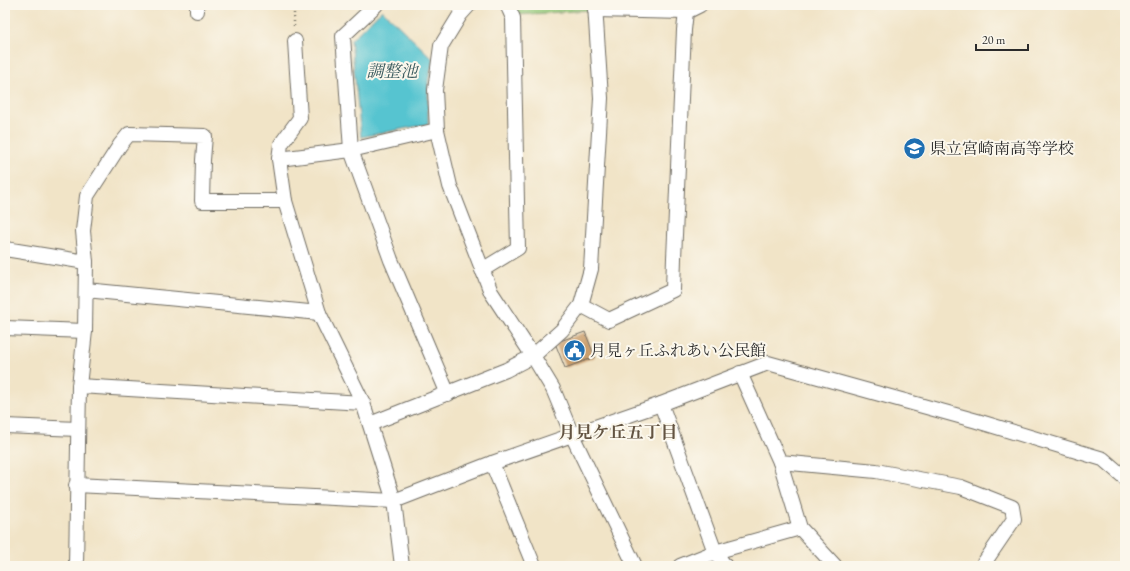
<svg xmlns="http://www.w3.org/2000/svg" width="1130" height="571" font-family="'EB Garamond','Noto Serif JP',serif">
	<style>
		.green { fill: #97cb7c; stroke: #617b54 }
		.water { fill: #57c4d0; stroke: #41787e }
		.building { fill: #cb9f6d }
		.lines { fill: none; stroke-linecap: round; stroke-linejoin: round }
		.minor-casing { stroke: #706c62; stroke-width: 16 }
		.path { stroke: #706c62; stroke-width: 2.5; stroke-dasharray: 1 3; stroke-linecap: butt }
		.minor { stroke: #fff; stroke-width: 14 }
		.labels { text-anchor: middle; dominant-baseline: central; stroke-width: 4; stroke-linejoin: round; paint-order: stroke }
		.poi-label { font-size: 16px; fill: #2b2b2b; stroke: #fbf7ec; text-anchor: start }
		.water-label { font-size: 17px; font-style: italic; fill: #38595d; stroke: #fbf7ec }
		.neighbourhood-label { font-size: 17px; font-weight: bold; fill: #635442; stroke: #fbf7ec }
	</style>
	<rect width="100%" height="100%" fill="#fbf7ec"/>
	<filter id="ink" filterUnits="userSpaceOnUse"><feTurbulence type="fractalNoise" baseFrequency=".025" numOctaves="2"/><feDisplacementMap in="SourceGraphic" scale="8" xChannelSelector="R" yChannelSelector="G"/><feConvolveMatrix kernelMatrix="1 2 1 2 8 2 1 2 1" color-interpolation-filters="sRGB"/></filter>
	<filter id="wash" filterUnits="userSpaceOnUse"><feTurbulence type="fractalNoise" baseFrequency=".012" numOctaves="4" result="noise"/><feDisplacementMap in="SourceGraphic" scale="16" xChannelSelector="R" yChannelSelector="G"/><feGaussianBlur stdDeviation="0.9" result="paint"/><feColorMatrix in="noise" values="0 0 0 0 0 0 0 0 0 0 0 0 0 0 0 0 0 1.4 0 .05"/><feComposite in="paint" operator="in"/></filter>
	<g filter="url(#wash)">
		<rect width="100%" height="100%" fill="#f1e4c7"/>
		<path class="green" d="M514 5H589V10L517 15Z"/>
		<path class="water" d="M382 10 433 59 428 81V124L361 137 351 40Z"/>
		<g id="blocks">
			<path class="building" d="M585 332 595 357 565 368 555 343Z"/>
		</g>
	</g>
	<g filter="url(#ink)">
		<use href="#blocks" fill-opacity="0" stroke="#706c62" stroke-width="1"/>
		<g class="lines">
			<defs>
				<g id="minor">
					<path d="M376 5 343 36 351 150 391 260 448 394"/>
					<path d="M469 5 460 15 441 46 435 90 437 130 450 186 491 292 533 356 553 389 572 435 635 566"/>
					<path d="M595 10 686 12"/>
					<path d="M197 11V5"/>
					<path d="M295 41 300 118 281 144 279 159 285 201 319 313 363 403 394 501 402 566"/>
					<path d="M279 159 351 150 437 130"/>
					<path d="M5 249 86 262"/>
					<path d="M482 270 518 248 513 18 509 9 507 5"/>
					<path d="M86 290 319 313"/>
					<path d="M581 305 609 320 673 290 674 258 684 30 686 12 700 5"/>
					<path d="M5 328 85 331"/>
					<path d="M740 373 780 462 800 528 835 566"/>
					<path d="M79 386 363 403"/>
					<path d="M661 404 715 552 725 566"/>
					<path d="M370 424 506 370 533 356 562 330 581 305 591 269 601 98 595 5"/>
					<path d="M5 426 78 429"/>
					<path d="M780 462 876 471 961 487 1012 507 1014 519 982 566"/>
					<path d="M492 463 534 566"/>
					<path d="M76 485 394 501 492 463 661 404 768 363 977 421 1103 459 1125 478"/>
					<path d="M76 566 79 386 85 331 86 262 83 231 87 196 120 145 129 134 205 136 203 160 202 201H285"/>
					<path d="M680 566 715 552 800 528"/>
				</g>
			</defs>
			<use href="#minor" class="minor-casing"/>
			<path class="path" d="M294 26V5"/>
			<use href="#minor" class="minor"/>
		</g>
	</g>
	<defs>
		<symbol id="school-disc" viewBox="-11 -11 22 22"><circle r="9.5" fill="#1f6fb2" stroke="#fbf7ec"/><path d="M0-5L7-2L0 1L-7-2ZM-4 1L0 2.5L4 1V4Q0 6-4 4Z" fill="#fff"/></symbol>
		<symbol id="civic-disc" viewBox="-11 -11 22 22"><circle r="9.5" fill="#1f6fb2" stroke="#fbf7ec"/><path d="M-.6-6.5H3V-4.5H.6V-3L4-1V1h2V6H-6V1h2V-1L-.6-3ZM-1.2 2.5V6h2.4V2.5Z" fill="#fff"/></symbol>
	</defs>
	<g fill-rule="evenodd">
		<use href="#school-disc" x="902" y="136" width="25" height="25"/>
		<use href="#civic-disc" x="562" y="338" width="25" height="25"/>
	</g>
	<g class="labels">
		<g class="poi-label">
			<text x="930" y="148">県立宮崎南高等学校</text>
			<text x="590" y="350">月見ヶ丘ふれあい公民館</text>
		</g>
		<g class="water-label">
			<text x="392" y="71">調整池</text>
		</g>
		<g class="neighbourhood-label">
			<text x="618" y="432">月見ケ丘五丁目</text>
		</g>
	</g>
	<rect width="1130" height="571" fill="none" stroke="#fbf7ec" stroke-width="20"/>
	<path d="M976 44v6h52v-6" fill="none" stroke="#2b2b2b" stroke-width="2"/>
	<text x="982" y="44" font-size="12" fill="#2b2b2b" stroke="#fbf7ec" stroke-width="3" paint-order="stroke">20 m</text>
</svg>
